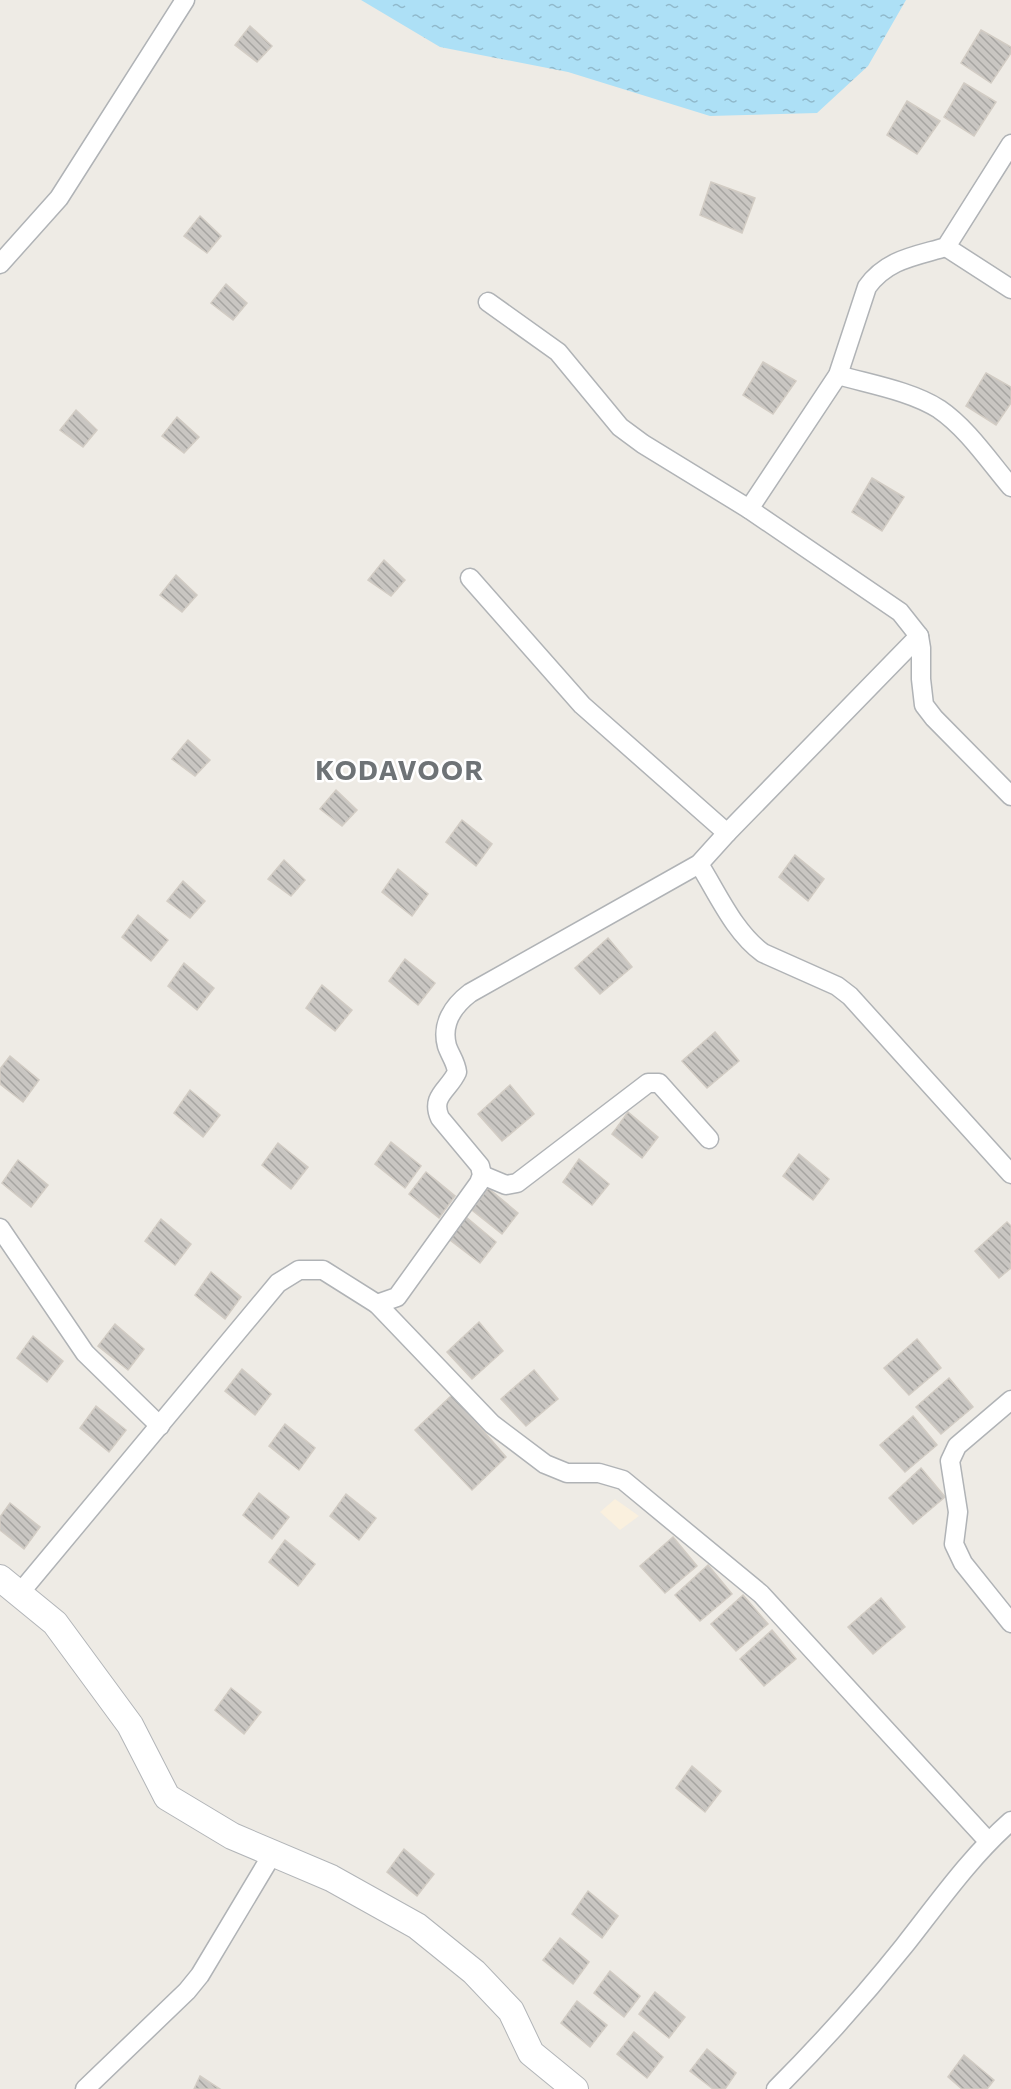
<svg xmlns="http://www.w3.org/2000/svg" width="1011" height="2089" font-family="Commissioner,sans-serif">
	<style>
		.commercial { fill: #faf0de }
		.water { fill: url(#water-ripples) }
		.building { fill: url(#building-back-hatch); stroke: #d2ccc4; stroke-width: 1.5 }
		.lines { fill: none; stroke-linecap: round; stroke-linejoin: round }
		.street-casing { stroke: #b0b3b6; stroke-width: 21 }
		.secondary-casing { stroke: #b2b5b8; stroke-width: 28 }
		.street { stroke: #fff; stroke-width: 18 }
		.secondary { stroke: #fff; stroke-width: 26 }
		.labels { text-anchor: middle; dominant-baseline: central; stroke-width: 5; stroke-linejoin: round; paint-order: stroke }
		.district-label { font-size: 27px; font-weight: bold; letter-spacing: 1.5px; fill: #6e7376; stroke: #fff }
	</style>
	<defs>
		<pattern id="water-ripples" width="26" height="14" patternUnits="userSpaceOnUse" patternTransform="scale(1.5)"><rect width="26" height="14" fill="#ade0f6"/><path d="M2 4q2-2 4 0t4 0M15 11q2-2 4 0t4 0" fill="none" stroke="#90b9cb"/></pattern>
		<pattern id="building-back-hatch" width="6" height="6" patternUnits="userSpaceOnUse" patternTransform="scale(1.5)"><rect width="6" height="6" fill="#c9c6c2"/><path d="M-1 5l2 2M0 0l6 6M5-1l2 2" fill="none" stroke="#a6a4a1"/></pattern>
	</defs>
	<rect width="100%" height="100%" fill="#eeebe5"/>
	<path class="commercial" d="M615 1499 639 1516 620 1530 600 1512Z"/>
	<path class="water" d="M361 0H906L868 66 817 113 710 116 568 72 440 47Z"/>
	<g class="building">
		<path d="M250 26 272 46 257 62 235 45Z"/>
		<path d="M981 30 1011 47V53L991 83 961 63Z"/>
		<path d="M964 83 996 102 974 136 944 117Z"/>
		<path d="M907 101 940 121 917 154 887 135Z"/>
		<path d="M711 182 755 198 742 233 700 215Z"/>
		<path d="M200 216 221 236 207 253 184 236Z"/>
		<path d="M226 284 247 303 233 320 211 303Z"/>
		<path d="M763 362 796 381 773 414 743 395Z"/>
		<path d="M986 373 1011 387V403L996 425 966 406Z"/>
		<path d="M76 410 97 430 83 447 60 430Z"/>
		<path d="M177 417 199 437 184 453 162 436Z"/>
		<path d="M872 478 904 497 882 531 852 512Z"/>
		<path d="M384 560 405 580 391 596 368 580Z"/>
		<path d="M176 575 197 595 182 612 160 595Z"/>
		<path d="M188 740 210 760 195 776 172 759Z"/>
		<path d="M336 790 357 810 342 826 320 809Z"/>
		<path d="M462 820 492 844 476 866 446 842Z"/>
		<path d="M795 855 824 879 808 901 779 877Z"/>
		<path d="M284 860 305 880 291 896 268 879Z"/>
		<path d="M398 869 428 894 412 916 382 892Z"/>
		<path d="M183 881 205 901 190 918 167 901Z"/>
		<path d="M138 915 168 940 151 961 122 937Z"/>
		<path d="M608 938 632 967 600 994 575 968Z"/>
		<path d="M405 959 435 983 418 1005 389 981Z"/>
		<path d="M184 963 214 988 197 1010 168 986Z"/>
		<path d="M322 985 352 1010 335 1031 306 1008Z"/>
		<path d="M715 1032 739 1061 707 1088 682 1061Z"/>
		<path d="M10 1056 39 1080 23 1102 0 1084V1069Z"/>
		<path d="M510 1085 534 1114 502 1141 478 1114Z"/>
		<path d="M190 1090 220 1115 203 1137 174 1113Z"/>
		<path d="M628 1112 658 1137 642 1158 612 1134Z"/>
		<path d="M391 1142 421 1166 405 1188 375 1164Z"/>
		<path d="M278 1143 308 1167 291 1189 262 1165Z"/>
		<path d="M799 1154 829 1179 813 1200 783 1176Z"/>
		<path d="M579 1159 609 1184 592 1205 563 1182Z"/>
		<path d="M18 1160 48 1185 31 1207 2 1183Z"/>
		<path d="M426 1172 455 1196 439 1218 409 1194Z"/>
		<path d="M488 1188 518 1213 502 1234 472 1210Z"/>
		<path d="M466 1217 496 1242 480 1263 450 1240Z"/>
		<path d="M161 1219 191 1244 175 1265 145 1241Z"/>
		<path d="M1007 1222 1011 1226V1268L999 1278 975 1251Z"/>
		<path d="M211 1272 241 1297 225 1319 195 1295Z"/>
		<path d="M479 1322 503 1351 472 1379 447 1352Z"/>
		<path d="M115 1324 144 1349 128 1370 98 1346Z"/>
		<path d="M33 1336 63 1361 47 1382 17 1358Z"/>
		<path d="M917 1339 941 1368 909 1395 884 1368Z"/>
		<path d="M242 1369 271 1394 255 1415 225 1391Z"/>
		<path d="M534 1370 558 1399 526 1426 501 1399Z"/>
		<path d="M949 1378 973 1407 941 1434 916 1407Z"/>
		<path d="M452 1395 506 1457 472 1490 415 1430Z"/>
		<path d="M96 1406 126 1430 109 1452 80 1428Z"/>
		<path d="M913 1416 937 1445 905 1472 880 1445Z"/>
		<path d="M285 1424 315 1448 299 1470 269 1446Z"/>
		<path d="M921 1468 945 1497 913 1524 889 1498Z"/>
		<path d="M259 1493 289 1517 272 1539 243 1515Z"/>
		<path d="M346 1494 376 1518 359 1540 330 1516Z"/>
		<path d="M10 1503 40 1527 24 1549 0 1530V1517Z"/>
		<path d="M673 1537 697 1566 665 1593 640 1566Z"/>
		<path d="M285 1540 315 1564 298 1586 269 1562Z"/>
		<path d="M708 1565 732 1594 700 1621 675 1595Z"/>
		<path d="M743 1595 768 1624 736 1651 711 1624Z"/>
		<path d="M881 1598 905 1627 873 1654 848 1627Z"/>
		<path d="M772 1630 796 1659 764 1686 740 1659Z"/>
		<path d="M231 1688 261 1712 244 1734 215 1710Z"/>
		<path d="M692 1766 721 1791 705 1812 676 1788Z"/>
		<path d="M404 1849 434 1874 417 1896 387 1872Z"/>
		<path d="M588 1891 618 1916 602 1938 572 1914Z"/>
		<path d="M560 1938 589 1962 573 1984 543 1960Z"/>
		<path d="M610 1971 640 1996 624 2017 594 1993Z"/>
		<path d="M655 1992 685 2017 669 2038 639 2014Z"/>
		<path d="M577 2001 607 2025 590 2047 561 2023Z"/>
		<path d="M634 2032 663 2057 647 2078 617 2054Z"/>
		<path d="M707 2049 736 2073 725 2089H713L690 2071Z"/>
		<path d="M964 2055 994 2080 987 2089H962L948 2077Z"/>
		<path d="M200 2076 220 2089H194Z"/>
	</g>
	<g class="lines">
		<defs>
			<g id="street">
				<path d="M946 247 1011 289"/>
				<path d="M0 264 59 198 185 0"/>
				<path d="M488 302 558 352 620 427 643 444 749 509 900 612 919 636 921 648V679L924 705 934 718 1011 796"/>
				<path d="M838 375C869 384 911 391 939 409 967 428 989 461 1011 487"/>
				<path d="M749 509 838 375 867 287C887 259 916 256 946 247L1011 144"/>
				<path d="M470 578 582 705 727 833"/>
				<path d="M699 864C718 894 734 932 763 953L837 986 850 996 1011 1174"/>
				<path d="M482 1175 506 1185 517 1183 648 1083H659L709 1139"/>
				<path d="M0 1228 85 1353 160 1426"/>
				<path d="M377 1304 492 1424 545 1464 567 1473H599L623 1480 761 1594 988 1841"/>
				<path d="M1011 1400 957 1446 950 1461 958 1512 954 1544 963 1563 1011 1623"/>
				<path d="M19 1594 278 1283 299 1270H323L377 1304 397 1297 479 1183 482 1175 480 1166 440 1118C430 1096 449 1090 457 1072 456 1062 450 1055 447 1046 441 1024 453 1006 470 993L699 864 727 833 919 636"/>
				<path d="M85 2089 187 1991 200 1975 273 1853"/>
				<path d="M776 2089C821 2044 864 1996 904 1946 938 1903 970 1857 1011 1821"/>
			</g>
			<path id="secondary" d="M0 1578 55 1623 130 1725 167 1797 232 1836 331 1878 417 1926 474 1972 511 2011 531 2053 575 2089"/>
		</defs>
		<use href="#street" class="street-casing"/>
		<use href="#secondary" class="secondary-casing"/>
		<use href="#street" class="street"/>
		<use href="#secondary" class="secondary"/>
	</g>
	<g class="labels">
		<g class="district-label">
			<text x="400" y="769">KODAVOOR</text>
		</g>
	</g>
</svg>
